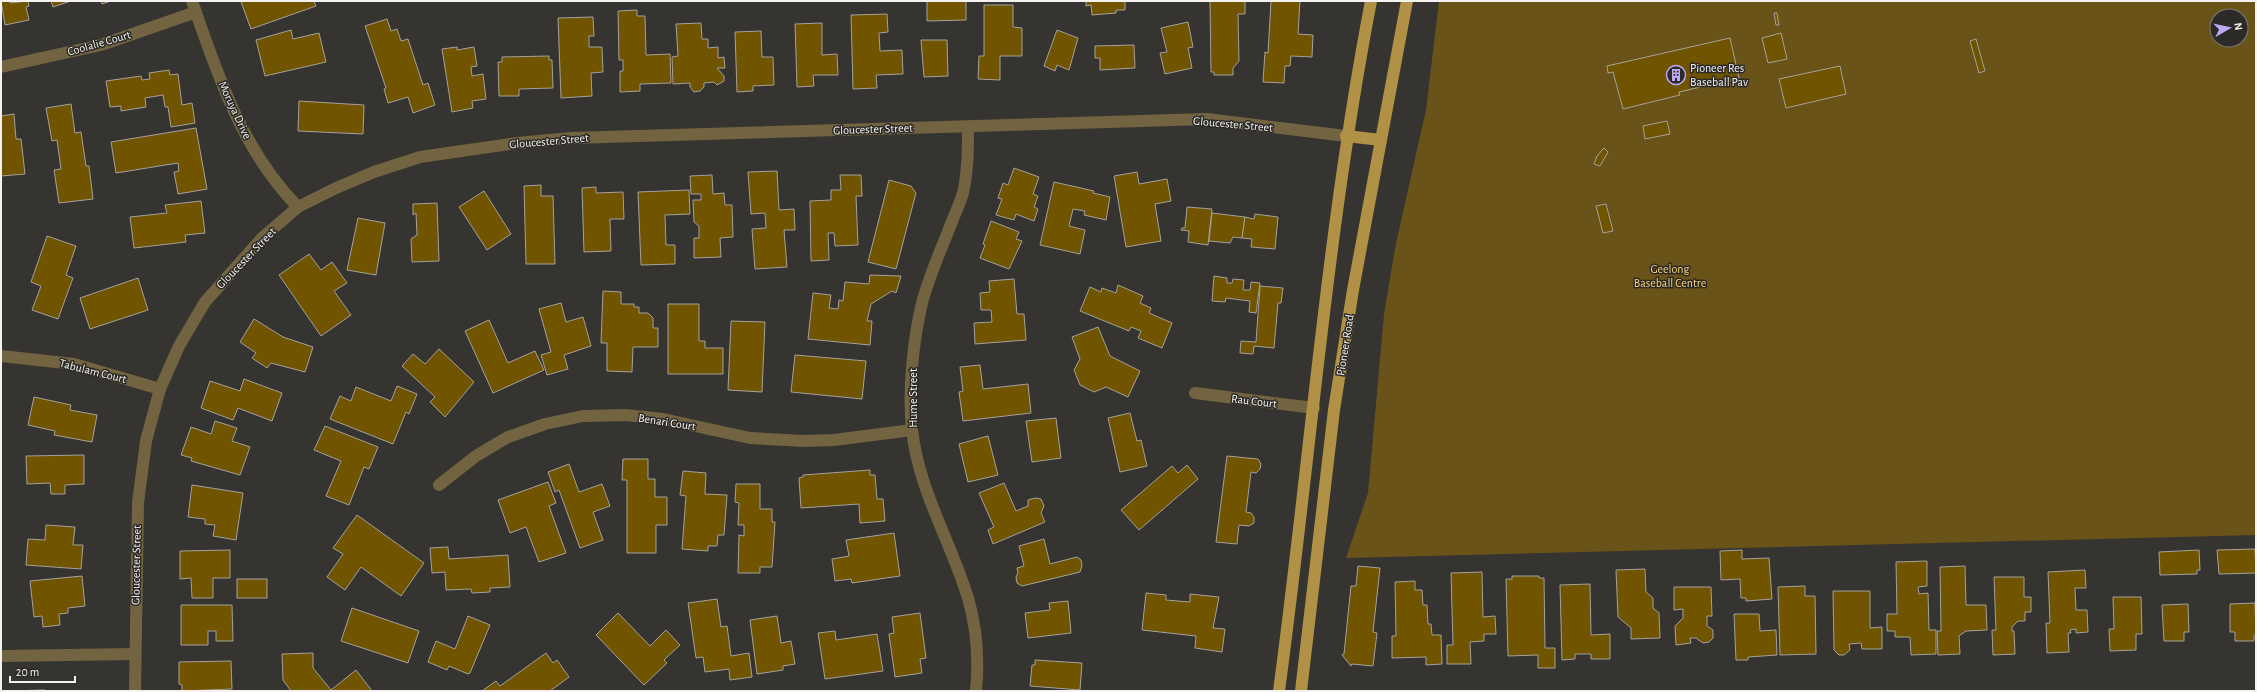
<svg xmlns="http://www.w3.org/2000/svg" width="2257" height="692" font-family="'Alegreya Sans',sans-serif">
	<style>
		.green { fill: #6a5319; fill-rule: evenodd }
		.building { fill: #705400; stroke: #a4a29d }
		.lines { fill: none; stroke-linecap: round; stroke-linejoin: round }
		.minor { stroke: #736441; stroke-width: 12 }
		.major { stroke: #b09145; stroke-width: 12 }
		.labels { text-anchor: middle; dominant-baseline: central; stroke-width: 3; stroke-linejoin: round; paint-order: stroke }
		.street-label { font-size: 12px; fill: #f4f3f1; stroke: #2c2a27 }
		.poi-label { font-size: 12px; fill: #f4f3f1; stroke: #2c2a27; text-anchor: start }
		.park-label { font-size: 12px; fill: #fbd377; stroke: #2c2a27 }
	</style>
	<rect width="100%" height="100%" fill="#363430"/>
	<path class="green" d="M1439 1H2256V535L1346 558 1368 493 1384 314 1396 243 1426 110ZM2217 16H2241V40H2217Z"/>
	<g class="building">
		<path d="M1 1H10V3L28 1 29 6 26 7 29 20 5 25Z"/>
		<path d="M51 1H71L53 7Z"/>
		<path d="M101 1H111L102 4Z"/>
		<path d="M245 1H314L316 6 251 29 241 2Z"/>
		<path d="M927 1H966V20L927 21Z"/>
		<path d="M1086 1H1125V10H1116V13L1092 15 1091 5 1086 6Z"/>
		<path d="M1210 1H1245V14H1238L1239 61 1233 68V75H1214V72H1211Z"/>
		<path d="M1271 1H1300L1298 34 1313 35 1312 57 1291 56 1290 66H1285L1284 83 1263 82 1265 52 1268 53Z"/>
		<path d="M984 5H1013V27L1022 28V56H1000V80L978 79 979 56H984Z"/>
		<path d="M637 10V16H645L646 55 670 54 671 83 640 84V91L620 92V71H623V60H619L618 11Z"/>
		<path d="M1774 13H1777L1779 25H1776Z"/>
		<path d="M887 14 888 32 879 33 880 51 902 50 903 74 876 75 877 88 853 89 851 15Z"/>
		<path d="M593 17 594 36H589V47H602L603 72 591 73 592 96 561 98 558 18Z"/>
		<path d="M387 19 391 31 397 29 401 41 408 39 423 85 428 83 435 105 413 113 408 97 388 103 384 89 386 88 365 26Z"/>
		<path d="M1188 22 1193 47 1188 48 1192 68 1165 74 1160 53 1167 52 1161 28Z"/>
		<path d="M701 23 702 39H708V48L718 47V58L724 57 725 68H717L724 76V81L717 85 714 82 704 83V87L700 91 694 92 690 87V83L673 84 672 57 678 56 676 24Z"/>
		<path d="M822 23V55L837 54 838 75H813L814 86 797 87 795 24Z"/>
		<path d="M291 30 293 39 319 33 326 62 265 76 256 40Z"/>
		<path d="M1057 30 1078 38 1069 70 1057 65 1055 71 1044 66Z"/>
		<path d="M761 31 762 57H773L774 85 753 86V91L737 92 735 32Z"/>
		<path d="M1781 33 1787 59 1768 63 1762 38Z"/>
		<path d="M1730 38 1739 78 1679 92 1680 95 1623 109 1613 72 1608 73 1607 66Z"/>
		<path d="M1976 39 1985 71 1979 73 1970 41Z"/>
		<path d="M921 40H947L948 76 924 77Z"/>
		<path d="M1134 45 1135 68 1100 70V58H1095V46Z"/>
		<path d="M457 47V50L474 47 477 66 471 67 472 76 483 74 486 99 472 101 473 108 452 112 442 49Z"/>
		<path d="M549 56V60H552L553 88 519 89V96H499L498 62H502V57Z"/>
		<path d="M1840 66 1846 94 1786 108 1779 79Z"/>
		<path d="M169 70 170 75 178 74 182 105 192 103 195 123 171 127 168 107H165L163 95 145 98 146 107 121 111V106L110 107 106 81 141 76 142 80 150 79 149 73Z"/>
		<path d="M299 101 364 105 363 134 298 131Z"/>
		<path d="M71 104 75 133 81 132 86 166H89L93 199 59 203 54 170 61 169 57 140 52 141 46 108Z"/>
		<path d="M14 114 16 139H21L25 174 1 176V116Z"/>
		<path d="M1667 121 1670 134 1645 139 1643 126Z"/>
		<path d="M196 128 207 189 178 194 174 172 179 171 178 163 116 173 111 142Z"/>
		<path d="M1604 148 1608 152 1600 166 1594 164 1597 156Z"/>
		<path d="M1014 168 1039 177 1033 194 1038 196 1034 207 1038 209 1034 221 1016 214 1014 220 996 215 1002 199 998 198 1003 183 1008 185Z"/>
		<path d="M777 171 779 210 794 209 795 230H784L787 267 755 269 752 229 766 228 765 213 751 214 748 172Z"/>
		<path d="M1137 172 1139 184 1167 179 1171 201 1155 204 1161 241 1126 247 1114 176Z"/>
		<path d="M712 175 713 194 724 193 725 205H732L733 237 720 238 721 257 694 258V238H699V226L694 222 693 200H701V194H691L690 176Z"/>
		<path d="M840 175H861L862 196H856L858 245 835 246 834 233H828L829 260 811 261 810 201 831 200V190H841Z"/>
		<path d="M889 180 911 186 916 193 896 269 868 262Z"/>
		<path d="M1054 182 1094 191 1093 193 1110 197 1106 220 1084 215 1085 211 1073 209 1069 226 1085 230 1080 254 1040 245Z"/>
		<path d="M541 185V196H553L555 264H526L524 186Z"/>
		<path d="M596 187V193L623 192 624 219H610L611 251 584 252 582 188Z"/>
		<path d="M689 190 690 214 665 215 666 245H675V264L641 265 638 192Z"/>
		<path d="M484 191 511 234 487 250 459 207Z"/>
		<path d="M201 201 205 233 185 235 186 242 134 248 130 217 167 213 165 205Z"/>
		<path d="M437 203 439 261 412 262 411 239 417 235 416 213 413 215V204Z"/>
		<path d="M1606 204 1613 231 1603 233 1596 206Z"/>
		<path d="M1187 207 1212 209 1208 245 1188 242 1189 231 1181 230 1182 228H1185Z"/>
		<path d="M1212 213 1245 217 1242 238 1233 237 1230 243 1209 241Z"/>
		<path d="M1255 214 1278 217 1275 249 1251 247 1252 239 1242 238 1245 217 1254 219Z"/>
		<path d="M358 218 385 223 376 275 347 270Z"/>
		<path d="M991 221 1019 232 1016 239 1022 241 1009 269 980 258 985 245 983 244Z"/>
		<path d="M47 236 76 246 66 275 73 278 58 319 32 310 41 286 31 282Z"/>
		<path d="M309 254 321 270 332 262 347 283 334 291 351 315 321 336 279 275Z"/>
		<path d="M870 275 901 276 896 293 892 291 871 304 867 321H872L870 345 808 339 813 293 831 295 829 308 838 309 839 300 843 301 845 282 869 284Z"/>
		<path d="M1214 276 1227 278V283H1232L1233 279 1244 280 1243 290H1250L1251 282 1260 283 1256 313 1249 312 1250 301 1226 298 1225 302 1212 301Z"/>
		<path d="M138 278 148 310 90 329 80 298Z"/>
		<path d="M1014 279 1017 314H1024L1026 340 975 344 974 323 992 322 991 310H981L980 293 990 292 989 281Z"/>
		<path d="M1118 285 1143 296 1140 303 1151 308 1149 313 1172 323 1162 348 1138 338 1141 331 1131 327 1129 331 1080 311 1090 287 1101 292 1102 288 1116 293Z"/>
		<path d="M1260 286 1283 288 1281 303H1278L1274 348 1254 346 1253 354 1240 353 1241 341 1256 342Z"/>
		<path d="M603 291 621 292V304H634V307H639V313H648L653 318V328H658V347H633L632 372 607 371V343H601Z"/>
		<path d="M561 303 566 322 583 317 591 346 564 355 568 369 547 375 541 355 551 352 539 309Z"/>
		<path d="M668 304H699V341H705V348H723V374H668Z"/>
		<path d="M254 319 283 337 313 347 305 372 271 363 267 368 252 358 256 353 240 342Z"/>
		<path d="M489 320 508 363 535 351 544 370 493 393 465 331Z"/>
		<path d="M731 321 765 322 762 392 728 390Z"/>
		<path d="M1098 327 1110 356 1140 371 1128 397 1106 387 1094 392 1080 385 1074 370 1080 359 1072 337Z"/>
		<path d="M439 349 474 382 445 417 430 402 435 397 402 366 413 354 425 364Z"/>
		<path d="M795 355 866 361 862 399 791 392Z"/>
		<path d="M980 365 983 389 1028 384 1031 413 963 421 959 392 963 391 960 367Z"/>
		<path d="M244 379 282 393 272 421 238 408 233 420 201 408 210 381 240 391Z"/>
		<path d="M397 386 417 394 409 414 406 412 393 444 330 419 340 396 351 401 356 387 391 401Z"/>
		<path d="M34 397 71 405 70 410 97 415 92 442 54 435 55 431 28 425Z"/>
		<path d="M1130 413 1137 441 1141 440 1147 466 1120 472 1108 418Z"/>
		<path d="M1056 418 1061 458 1032 462 1026 421Z"/>
		<path d="M215 421 237 428 232 441 250 447 240 475 191 461 192 458 181 455 191 427 211 434Z"/>
		<path d="M325 426 378 447 369 469 364 467 349 505 326 496 341 461 314 450Z"/>
		<path d="M988 436 998 475 968 482 959 444Z"/>
		<path d="M84 455V484L65 485V494H51L50 483 27 484 26 456Z"/>
		<path d="M1227 456 1258 459 1261 464 1260 469 1256 473 1251 472 1246 512 1251 513 1254 517V523L1249 526 1239 525 1237 544 1216 542Z"/>
		<path d="M623 459H648V479H655V497H667V525H656V553H627V480H622Z"/>
		<path d="M569 464 579 492 602 484 610 506 593 512 603 540 580 548 559 490 555 492 548 472Z"/>
		<path d="M1187 465 1198 479 1139 530 1121 510 1172 466 1178 473Z"/>
		<path d="M870 470V475H875L877 499H883L885 521 860 523 859 504 801 508 799 478 803 477V475Z"/>
		<path d="M683 471 706 473 705 494 727 495 724 535H718L717 546H708V551L682 549 686 496 680 495Z"/>
		<path d="M548 482 556 503 549 506 566 553 539 562 526 527 510 533 498 500Z"/>
		<path d="M1004 483 1016 511 1028 506V500L1035 498 1041 499 1044 506 1041 513 1045 522 993 544 988 530 994 527 979 493Z"/>
		<path d="M736 484H760V509H772V522H775L772 567H760V573H738L739 535 744 536V525H738L739 503 735 502Z"/>
		<path d="M192 485 243 493 236 540 213 536 215 525 205 524V519L188 517Z"/>
		<path d="M357 515 424 563 401 596 361 567 345 590 327 577 343 554 333 548Z"/>
		<path d="M46 525 75 527 73 545H83L81 569 26 565 28 539 45 540Z"/>
		<path d="M894 533 900 576 852 583 851 579 835 581 832 559 849 556 846 540Z"/>
		<path d="M1044 539 1050 564 1077 557 1081 560 1082 566 1080 572 1022 586 1017 583 1016 577 1018 573 1017 568 1024 566 1019 546Z"/>
		<path d="M448 547 449 559 508 555 510 587 490 588V592L472 593 471 589 446 590 445 572 432 573 430 548Z"/>
		<path d="M2255 549 2256 573 2219 574 2217 550Z"/>
		<path d="M230 550V578H213V598H192L191 578 180 579V551Z"/>
		<path d="M1742 550V559L1769 558 1772 599 1746 601V598H1741L1740 579 1721 580 1720 551Z"/>
		<path d="M2199 550 2200 570H2197V574L2160 575 2159 552Z"/>
		<path d="M1927 561V586L1918 587 1919 594 1928 593 1929 630H1936V654L1911 655 1910 637H1895V631H1887V614H1897L1896 562Z"/>
		<path d="M1358 566 1380 568 1373 632 1377 633 1373 666 1352 664 1351 666 1342 655 1344 654 1351 586H1356Z"/>
		<path d="M1965 566 1966 605H1986L1987 630 1966 631 1959 636 1960 654 1938 655 1937 631H1941L1940 567Z"/>
		<path d="M1645 569 1646 592 1653 598V608L1659 613 1660 638 1631 639V628L1618 617 1616 570Z"/>
		<path d="M2085 570 2086 588H2075L2076 610H2087L2088 632 2076 633V629L2070 630 2071 633H2068L2069 652 2047 653 2046 623H2050L2048 572Z"/>
		<path d="M1482 572 1483 617 1495 616 1496 634H1484V641L1470 642 1471 664H1447V645H1453L1451 573Z"/>
		<path d="M82 576 85 606 68 608V613L59 614 60 625 43 627 42 616 34 617 30 581Z"/>
		<path d="M1512 576H1539V578H1544L1545 648H1555V668H1538V655L1508 656 1506 579H1512Z"/>
		<path d="M1994 577H2024V597H2031V612H2025V621H2018L2012 627V631H2014L2015 654 1993 655 1992 630H1996Z"/>
		<rect x="237" y="579" width="30" height="19"/>
		<path d="M1415 581V590H1422L1423 605H1427L1428 624H1431L1432 635H1441L1442 664 1426 665V657L1392 658V636H1396L1395 582Z"/>
		<path d="M1590 584 1591 635 1610 634V659H1591V654H1575V659L1562 660 1560 585Z"/>
		<path d="M1805 586V596H1815L1816 654 1780 655 1778 587Z"/>
		<path d="M1674 587H1711L1712 616H1707V626L1713 630V638L1709 642 1703 643 1696 638H1690L1691 643 1676 645 1675 626 1683 618V609L1674 610Z"/>
		<path d="M1833 591H1870V628L1882 627V649H1862L1861 643 1849 644 1850 650 1844 655H1839L1834 650Z"/>
		<path d="M1146 593 1166 595V600L1190 602V594L1219 597 1213 628 1225 629 1222 652 1195 648 1196 636 1142 630Z"/>
		<path d="M2113 597H2141L2142 634H2136V650L2110 651 2109 629H2114Z"/>
		<path d="M717 599 721 627 727 626 731 656 749 653 752 677 730 680 729 669 705 672 703 657 696 658 688 603Z"/>
		<path d="M1068 601 1071 633 1028 638 1025 613 1050 610 1049 603Z"/>
		<path d="M2255 603 2256 635H2254V641H2235V632H2230V604Z"/>
		<path d="M2188 604 2189 632H2184V641H2164L2162 605Z"/>
		<path d="M181 605H232L233 641H216V631H208V645H181Z"/>
		<path d="M352 608 419 631 408 663 341 641Z"/>
		<path d="M618 613 650 646 666 630 680 645 664 660 667 663 644 685 596 635Z"/>
		<path d="M920 613 926 658 920 659 922 673 895 677 889 634 894 633 892 617Z"/>
		<path d="M1734 614H1759L1760 631 1776 630 1777 655 1748 657V660H1736Z"/>
		<path d="M468 616 490 625 470 673 468 674 449 666 447 670 428 662 436 641 455 649Z"/>
		<path d="M777 616 781 643 791 641 795 664 783 666V670L757 674 750 620Z"/>
		<path d="M835 631 836 640 877 634 883 671 825 679 818 633Z"/>
		<path d="M313 653V668L331 690 356 670 372 691H291L283 680 282 654Z"/>
		<path d="M546 653 553 663 557 660 569 677 550 691H482L496 681 500 686Z"/>
		<path d="M1035 660 1082 663 1080 690 1030 686 1032 665H1035Z"/>
		<path d="M231 661 232 689 182 691V685L179 684V662Z"/>
		<path d="M45 690V691H6Z"/>
	</g>
	<g class="lines">
		<g class="minor">
			<path d="M192 1C217 74 243 152 298 207"/>
			<path d="M1 67 101 45 196 12"/>
			<path d="M968 127C968 148 968 171 963 193 960 203 955 214 951 224 941 250 929 276 922 303 913 341 908 391 912 429 918 489 951 542 968 598 977 629 979 660 976 691"/>
			<path d="M1 356 74 364 160 389"/>
			<path d="M1195 393 1314 408"/>
			<path d="M439 485 476 456 508 437 545 424 583 416 626 415 663 419 750 438 804 441 834 440 912 430"/>
			<path d="M1 656 135 654"/>
			<path d="M135 691 138 503 146 441 160 389 179 346 205 302 262 238 298 207 336 188 374 172 420 157 517 143 571 138 1207 119 1346 136"/>
		</g>
		<g class="major">
			<path d="M1346 136 1381 140"/>
			<path d="M1279 691C1310 461 1327 229 1371 1"/>
			<path d="M1301 691 1334 410 1353 290 1407 1"/>
		</g>
	</g>
	<defs>
		<symbol id="building-ring" viewBox="-11 -11 22 22"><circle r="9.5" fill="#2c2a27" stroke="#bea9f5" stroke-width="1.5"/><path d="M-4-6H4V6H1V3H-1V6H-4ZM-2.5-4.3h1.7v1.8h-1.7ZM.8-4.3h1.7v1.8H.8ZM-2.5-1h1.7V.8h-1.7ZM.8-1h1.7V.8H.8Z" fill="#bea9f5"/></symbol>
	</defs>
	<g fill-rule="evenodd">
		<use href="#building-ring" x="1665" y="64" width="22" height="22"/>
	</g>
	<g class="labels">
		<g class="street-label">
			<text transform="translate(99 43) rotate(-16)">Coolalie Court</text>
			<text transform="translate(235 110) rotate(65)">Moruya Drive</text>
			<text transform="translate(1233 124) rotate(5)">Gloucester Street</text>
			<text transform="translate(873 129) rotate(-2)">Gloucester Street</text>
			<text transform="translate(549 141) rotate(-5)">Gloucester Street</text>
			<text transform="translate(246 258) rotate(-46)">Gloucester Street</text>
			<text transform="translate(1345 345) rotate(-81)">Pioneer Road</text>
			<text transform="translate(93 371) rotate(14)">Tabulam Court</text>
			<text transform="translate(913 398) rotate(-90)">Hume Street</text>
			<text transform="translate(1254 401) rotate(7)">Rau Court</text>
			<text transform="translate(667 422) rotate(9)">Benari Court</text>
			<text transform="translate(136 565) rotate(-89)">Gloucester Street</text>
		</g>
		<g class="poi-label">
			<text x="1690" y="68">Pioneer Res<tspan x="1690" dy="14">Baseball Pav</tspan></text>
		</g>
		<g class="park-label">
			<text x="1670" y="269">Geelong<tspan x="1670" dy="14">Baseball Centre</tspan></text>
		</g>
	</g>
	<rect width="2257" height="692" fill="none" stroke="#f4f3f1" stroke-width="4"/>
	<g transform="translate(2229 28) rotate(81)"><circle r="19" fill="#2c2a27" stroke="#7c7a78"/>
	<path d="M0-3L7 15L0 10L-7 15Z" fill="#bea9f5"/>
	<text y="-6" font-size="11" font-weight="bold" text-anchor="middle" fill="#f4f3f1">N</text>
	</g>
	<path d="M10 676v6h65v-6" fill="none" stroke="#f4f3f1" stroke-width="2"/>
	<text x="16" y="676" font-size="12" fill="#f4f3f1" stroke="#2c2a27" stroke-width="3" paint-order="stroke">20 m</text>
</svg>
